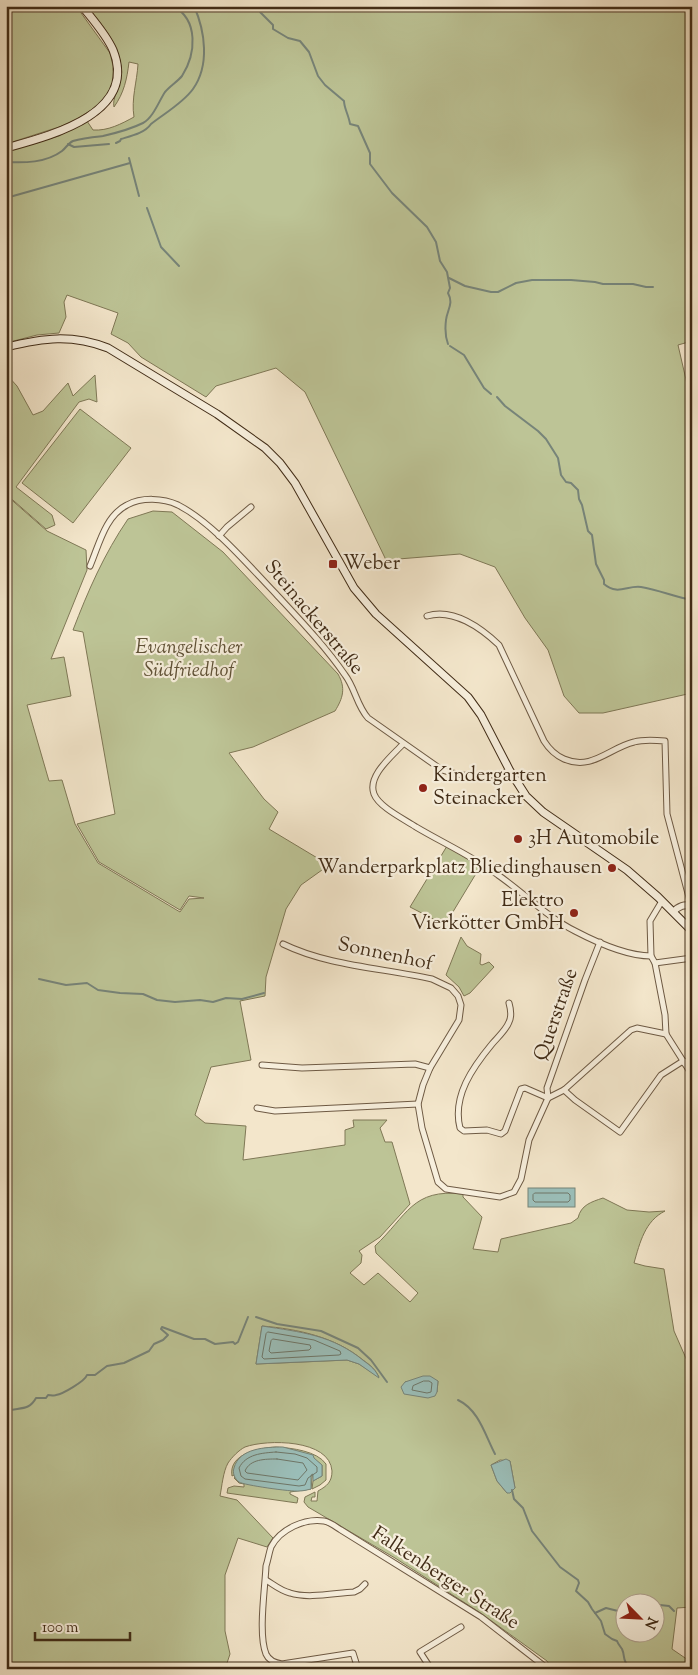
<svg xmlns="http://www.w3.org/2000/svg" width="698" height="1675" font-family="'Sorts Mill Goudy',serif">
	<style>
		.green { fill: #bdc496; stroke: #7f7856; fill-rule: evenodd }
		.water { fill: #9bbfba; stroke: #778479 }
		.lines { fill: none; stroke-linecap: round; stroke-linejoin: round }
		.shore { stroke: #6e7668; stroke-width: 1 }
		.stream { stroke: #778479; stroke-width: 2 }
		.minor-casing { stroke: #6e5a44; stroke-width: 7 }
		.tertiary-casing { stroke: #6e5a44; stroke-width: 8 }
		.secondary-casing { stroke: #412c17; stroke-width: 9 }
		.minor { stroke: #f7efdd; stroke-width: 5 }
		.tertiary { stroke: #f7efdd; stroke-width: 6 }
		.secondary { stroke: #f7efdd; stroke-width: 7 }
		.poi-dot { fill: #8f2418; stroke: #f7efdd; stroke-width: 2 }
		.labels { text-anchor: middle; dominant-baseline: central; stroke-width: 4.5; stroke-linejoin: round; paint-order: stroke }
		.poi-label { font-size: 20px; fill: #412c17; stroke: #f7efdd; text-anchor: start }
		.street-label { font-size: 20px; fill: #412c17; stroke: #f7efdd }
		.park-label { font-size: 20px; font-style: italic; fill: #605237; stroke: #f7efdd }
	</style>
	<rect width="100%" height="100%" fill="#f3e6cb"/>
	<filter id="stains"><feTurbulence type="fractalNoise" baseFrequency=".004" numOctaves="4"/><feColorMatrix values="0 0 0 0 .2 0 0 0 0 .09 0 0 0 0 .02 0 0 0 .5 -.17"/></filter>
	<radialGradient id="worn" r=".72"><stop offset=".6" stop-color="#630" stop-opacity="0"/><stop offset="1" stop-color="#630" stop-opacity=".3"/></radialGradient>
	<g class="green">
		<path d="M6 6H76L110 53 113 66V81L109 92 96 107 80 117 62 126 6 144Z"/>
		<path d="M87 6H692V341L678 345 687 384 692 389V693L603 713H579L564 696 548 650 525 618 495 567 460 554 386 560 305 392 276 368 216 386 206 397 141 357 128 343 111 334 118 313 67 295 64 302 66 317 59 333 37 335 6 343V151L59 136 87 121 93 130C108 131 121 124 134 117 131 99 137 82 138 64L129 62C127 79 124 93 114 107 112 98 119 90 120 81 126 51 104 28 87 6Z"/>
		<path d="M6 374 17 386 33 415 43 411 68 383 73 396 95 375 97 402 89 399 79 402 16 487 52 515 55 525 46 529 6 494Z"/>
		<path d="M80 409 131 448 73 523 22 483Z"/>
		<path d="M6 495 47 531 86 550 87 570 51 659 64 657 71 696 27 705 49 781 62 780 75 824 98 863 180 912 189 899 204 898 189 896 180 910 99 862 77 824 115 814 83 632 73 630C88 591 104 554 128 519L153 511 172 512 223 552 338 674C346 688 343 698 335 711L253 747 229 753 264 799 278 812 269 829 329 865 301 885 286 909 266 977 265 996 240 1001 251 1060 211 1067 195 1115 205 1123 246 1126 243 1160 345 1145V1130L354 1127 353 1120H387L380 1128 385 1142H392L410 1204 380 1237 359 1251 362 1255 361 1263 350 1273 364 1285 378 1273 410 1302 418 1293 376 1253 375 1246C407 1216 412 1188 463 1194V1197L482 1217 473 1249 498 1252 501 1239 571 1223 578 1218C581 1205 591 1202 603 1198L627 1210 649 1212 665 1211C645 1221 640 1242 634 1263L645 1266 664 1269 674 1331 692 1372V1607L677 1608 672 1649 691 1662 692 1669H646L635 1666 634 1669H552L547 1661 479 1612 395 1558 308 1507 304 1502 305 1497 315 1492V1497H312L311 1501H317L318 1491C327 1486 332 1482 332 1471 330 1439 267 1439 245 1447 239 1450 232 1457 228 1463 223 1472 222 1486 220 1496L237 1500 273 1538 267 1547 238 1538 225 1575V1631L230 1654 225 1669H6ZM262 1326C298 1329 335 1337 363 1360 370 1365 375 1369 379 1377L359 1364 347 1360 256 1364ZM438 1381 437 1392 405 1382ZM500 1460 510 1461 515 1488 507 1493 497 1481 491 1465ZM626 1602H656V1632H626Z"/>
		<path d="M447 846 480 867 445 925 410 907Z"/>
		<path d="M461 937 467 946 481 954 480 964 482 965 489 962 494 967 470 993 464 996 459 987 446 975Z"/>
		<path d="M276 1447C292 1448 317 1451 326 1464V1480L320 1485 312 1489 313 1481 322 1476V1465L314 1459 311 1489 290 1492V1494L298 1498 297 1503 227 1493 228 1488 234 1486 244 1487V1484L239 1483 234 1478 235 1477 234 1475 232 1476C228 1453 261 1448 276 1447Z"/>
	</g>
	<g class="water">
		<rect x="528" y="1188" width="47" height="19"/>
		<path d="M262 1326C301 1332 333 1335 364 1361 371 1366 376 1370 379 1378L359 1364 347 1360 256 1364Z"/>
		<path d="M423 1376H430L438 1381 437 1392 435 1396 428 1398 404 1394 401 1387 405 1382Z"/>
		<path d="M283 1447 313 1455 314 1458 322 1465V1476L313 1481V1474L311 1475V1489C307 1490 303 1491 299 1491 292 1492 243 1485 239 1482 235 1479 232 1473 234 1468 239 1448 266 1447 283 1447Z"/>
		<path d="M506 1459 510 1461 515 1488 510 1493H507L497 1481 491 1465Z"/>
	</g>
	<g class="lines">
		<g class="shore">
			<path d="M535 1193H568L570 1195V1200L568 1202H535L533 1200V1195Z"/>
			<path d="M268 1332 314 1340 340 1351 341 1354 339 1355 264 1359 262 1357 266 1334Z"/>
			<path d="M273 1339 310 1345 311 1348 309 1350 271 1353 269 1351 271 1341Z"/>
			<path d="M424 1381H429L432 1383 431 1392 427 1393 412 1390 413 1386Z"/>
			<path d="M276 1452 295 1454 307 1458 317 1467V1472L308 1478 305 1485 299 1486 245 1479 241 1476 239 1468C246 1454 262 1453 276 1452Z"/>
			<path d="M277 1459 303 1463 307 1470 298 1480 247 1473 245 1471C250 1459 265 1459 277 1459Z"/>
		</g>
		<g class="stream">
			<path d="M120 6 124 8 131 6"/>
			<path d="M257 6 260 12 273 25V29L288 38 300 41 309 52 318 76 325 85 344 101C344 108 349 116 350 124L358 126 370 153V164L392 193 427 227 436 242 440 261 447 272 450 288 448 293C454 304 447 310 446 320 445 328 445 336 448 344"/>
			<path d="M116 143 120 141 121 139C131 136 145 133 151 124 165 113 183 103 193 89 210 65 205 31 194 6"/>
			<path d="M68 144 74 147 109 144"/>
			<path d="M129 158 139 196"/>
			<path d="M6 162C24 163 46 163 62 151 66 148 68 143 73 141 82 138 93 137 103 136 116 133 131 129 143 123 153 118 159 101 165 92 170 86 177 82 182 76 196 54 199 20 173 6"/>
			<path d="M6 198 130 163"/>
			<path d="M147 208 161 247 179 266"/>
			<path d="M449 278 465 286 491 292H498L516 283 532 280H571L595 282 603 284H633L646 287H653"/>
			<path d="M450 346 464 355 484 388 491 394"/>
			<path d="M497 397 505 406 538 431 546 439 558 458 561 475 566 482 571 483 578 490 579 499 582 505 588 531 592 535 596 564 604 580V584C618 596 627 585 641 587 659 590 675 597 692 600"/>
			<path d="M39 979 66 985 87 983 98 990 120 993 143 994 157 1000 175 1002 200 1000 213 1002 226 998 242 999 264 993"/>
			<path d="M256 1317 277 1324 321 1331 358 1348 371 1360 387 1382"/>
			<path d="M458 1400C479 1410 485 1435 495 1454"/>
			<path d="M6 1411C20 1407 29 1411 36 1398H46L48 1395C50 1395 55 1396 56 1395 63 1394 85 1381 87 1375H95L107 1366 124 1363 149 1351 154 1344 163 1340 168 1335 161 1329 162 1327 194 1339H205L215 1344 233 1342 235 1344 238 1342 248 1317"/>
			<path d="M512 1490 514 1499 523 1508 532 1531 560 1567 578 1580 579 1583 576 1591 588 1602 592 1609 601 1621 605 1634 612 1639 617 1641C618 1644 620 1646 622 1649 626 1658 621 1658 630 1669"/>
			<path d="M656 1607 660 1605 669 1606 674 1611"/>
			<path d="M595 1613 606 1608 618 1611 623 1607 626 1609"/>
			<path d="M662 1669 667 1668"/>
		</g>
		<defs>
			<g id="minor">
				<path d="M219 536 227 527 251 507"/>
				<path d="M90 566C99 545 105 516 127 505 142 497 163 498 178 505 213 523 249 566 276 594 300 620 325 646 345 675 355 688 357 706 368 718L442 770C466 778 486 778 510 771"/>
				<path d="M427 616C453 608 481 628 499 645L544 741C549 749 555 755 564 759 592 771 609 748 634 742 644 739 655 740 665 741L667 814 690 901 689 906"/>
				<path d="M403 744C392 756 367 776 374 794 379 807 404 819 416 827 443 843 472 856 498 875 524 893 547 917 575 931 596 942 628 956 651 956"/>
				<path d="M662 901 650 921 651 956 655 963 665 1015 666 1034 692 1075"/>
				<path d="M283 944C328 966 383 968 432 979L451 988 458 996 461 1005 459 1020 430 1068 423 1085 418 1104 422 1128 438 1182 446 1189 500 1197 514 1192 521 1179 529 1140 548 1098 564 1090 631 1030 637 1028 666 1034"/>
				<path d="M655 963 692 958"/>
				<path d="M509 1003C511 1010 512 1016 509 1022 506 1030 498 1037 492 1044 473 1067 452 1096 460 1128L464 1131 487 1130 501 1134 505 1131 521 1089 525 1088 548 1098"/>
				<path d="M684 1063 692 1058"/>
				<path d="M262 1065 302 1068 415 1064 430 1068"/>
				<path d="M564 1090 575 1100 620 1132 661 1075 683 1061"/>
				<path d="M548 1098 547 1088 585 980 600 942"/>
				<path d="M257 1108 275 1111 418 1104"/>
				<path d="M266 1580C274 1585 281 1591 290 1593 308 1599 335 1593 354 1592L360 1589 365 1584"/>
				<path d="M358 1669 353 1653 282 1664C275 1663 269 1661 266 1654 258 1634 265 1589 266 1566 268 1560 269 1553 271 1547 280 1529 305 1518 324 1521 330 1522 336 1527 341 1530L481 1617 548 1669"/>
				<path d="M431 1669 420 1652 461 1627"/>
			</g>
			<path id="tertiary" d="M673 912C679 906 684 904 692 906"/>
			<g id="secondary">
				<path d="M6 148C49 136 139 114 113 50 106 34 93 20 82 6"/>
				<path d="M6 347C44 338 71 334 108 348L217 414 265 448 280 463 295 483 354 588 376 614 468 697 481 715 510 771 526 796 543 812 627 870 658 897 692 931"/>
			</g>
		</defs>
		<use href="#minor" class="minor-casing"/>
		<use href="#tertiary" class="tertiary-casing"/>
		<use href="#secondary" class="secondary-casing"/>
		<use href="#minor" class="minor"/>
		<use href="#tertiary" class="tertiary"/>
		<use href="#secondary" class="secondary"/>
	</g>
	<g class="poi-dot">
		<rect x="328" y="559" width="10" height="10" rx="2.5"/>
		<circle cx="423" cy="788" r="5"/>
		<circle cx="518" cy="839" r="5"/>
		<circle cx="612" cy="868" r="5"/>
		<circle cx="574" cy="913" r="5"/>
	</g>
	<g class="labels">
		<g class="poi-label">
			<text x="343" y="564">Weber</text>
			<text x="433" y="776">Kindergarten<tspan x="433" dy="23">Steinacker</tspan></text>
			<text x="528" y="839">3H Automobile</text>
			<text x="602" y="868" text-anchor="end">Wanderparkplatz Bliedinghausen</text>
			<text x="564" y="901" text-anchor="end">Elektro<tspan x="564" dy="23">Vierkötter GmbH</tspan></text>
		</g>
		<g class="street-label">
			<text transform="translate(313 618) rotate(50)">Steinackerstraße</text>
			<text transform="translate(385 955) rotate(12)">Sonnenhof</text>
			<text transform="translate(557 1015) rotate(-71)">Querstraße</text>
			<text transform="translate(445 1579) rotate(33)">Falkenberger Straße</text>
		</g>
		<g class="park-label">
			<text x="189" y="648">Evangelischer<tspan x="189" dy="23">Südfriedhof</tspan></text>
		</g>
	</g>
	<rect width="698" height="1675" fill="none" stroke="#f3e6cb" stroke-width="25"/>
	<rect x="8" y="8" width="683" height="1660" fill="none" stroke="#412c17" stroke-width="2.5"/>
	<rect x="12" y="12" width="673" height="1650" fill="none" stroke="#412c17"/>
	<g transform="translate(640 1618) rotate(114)"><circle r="24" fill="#f7efdd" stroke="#aea18e"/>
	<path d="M0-4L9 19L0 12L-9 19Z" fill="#8f2418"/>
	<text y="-8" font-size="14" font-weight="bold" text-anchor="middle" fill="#412c17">N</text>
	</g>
	<path d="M35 1632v8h95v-8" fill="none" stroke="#412c17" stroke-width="2.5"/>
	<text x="42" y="1632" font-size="15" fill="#412c17" stroke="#f7efdd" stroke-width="4" paint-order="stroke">100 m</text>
	<rect width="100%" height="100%" filter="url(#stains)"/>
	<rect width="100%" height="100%" fill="url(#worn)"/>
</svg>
